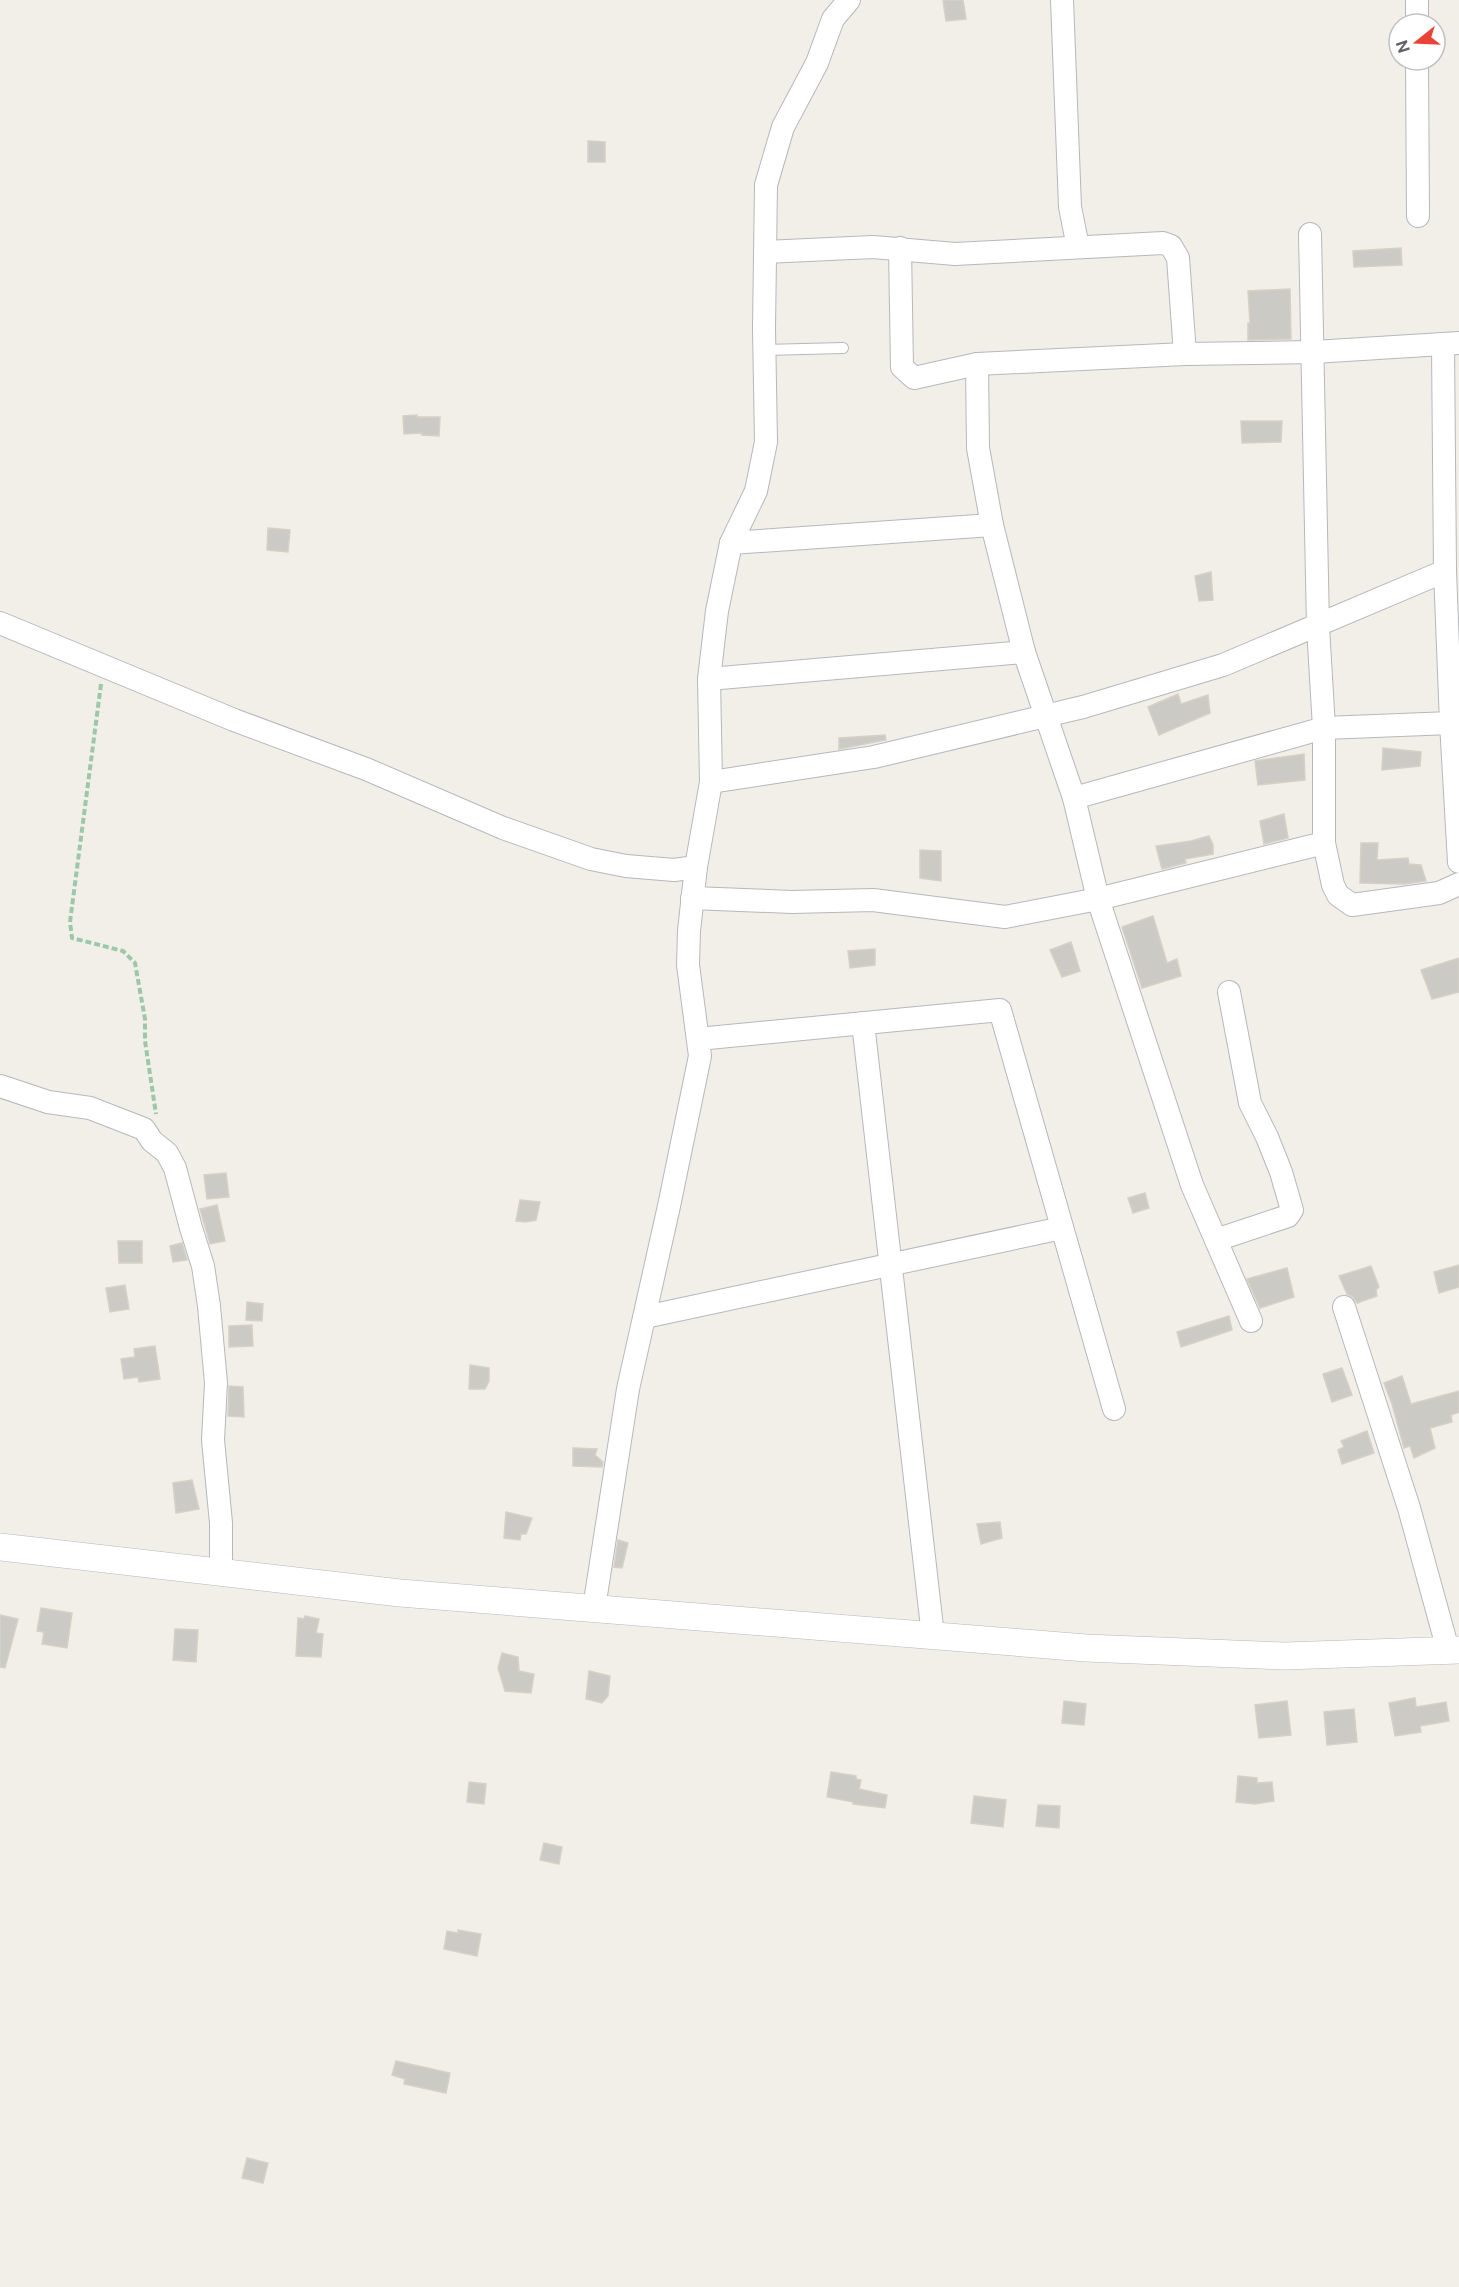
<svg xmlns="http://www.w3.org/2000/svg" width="1459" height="2287" font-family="'Public Sans',sans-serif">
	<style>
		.building { fill: #cccac5; stroke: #d6d1c6; stroke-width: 1.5 }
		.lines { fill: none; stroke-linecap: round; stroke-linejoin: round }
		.service-casing { stroke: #b5b8bc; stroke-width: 12 }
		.minor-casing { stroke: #b5b8bc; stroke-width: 24 }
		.tertiary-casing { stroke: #b5b8bc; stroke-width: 28 }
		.path { stroke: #9cc7a9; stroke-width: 4; stroke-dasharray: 6 3; stroke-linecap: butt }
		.service { stroke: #fff; stroke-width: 10 }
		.minor { stroke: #fff; stroke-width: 22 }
		.tertiary { stroke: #fff; stroke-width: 27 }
	</style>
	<rect width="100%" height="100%" fill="#f1efe8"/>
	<g class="building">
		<path d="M943 0H963L966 19 946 21Z"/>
		<path d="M588 141 605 142V162H588Z"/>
		<path d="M1401 248 1402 265 1354 267 1353 251Z"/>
		<path d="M1290 289 1291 339 1248 340V323H1250L1248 291Z"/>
		<path d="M417 415V417H440L439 436 422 435V433L404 434 403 416Z"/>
		<path d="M1241 421H1282L1281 442 1242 443Z"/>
		<path d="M268 528 290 530 288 552 267 550Z"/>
		<path d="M1211 572 1213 600 1199 601 1195 576Z"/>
		<path d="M1178 694 1181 704 1208 695 1210 713 1159 735 1148 707Z"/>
		<path d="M885 735 886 740 839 749V738Z"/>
		<path d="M1383 748 1421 752 1420 766 1382 770Z"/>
		<path d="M1304 754 1305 780 1258 785 1255 761Z"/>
		<path d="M1284 814 1288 838 1264 844 1260 821Z"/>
		<path d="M1209 836 1213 845V854L1185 859 1186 863 1162 869 1156 846 1191 841Z"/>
		<path d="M1361 843H1378L1377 860 1408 858 1409 864 1421 865 1426 881 1405 884 1360 883Z"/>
		<path d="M920 850 941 851V881L920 878Z"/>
		<path d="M1153 916 1167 963 1177 959 1181 976 1142 988 1122 927Z"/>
		<path d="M1071 942 1080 971 1062 977 1050 950Z"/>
		<path d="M875 949V965L850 968 848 951Z"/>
		<path d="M1459 958V992L1432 999 1421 970Z"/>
		<path d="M226 1173 229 1197 207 1199 204 1175Z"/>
		<path d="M1145 1193 1149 1208 1133 1213 1128 1198Z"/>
		<path d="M520 1200 540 1202 536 1220 526 1222 516 1221Z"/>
		<path d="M217 1205 225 1241 210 1244 200 1209Z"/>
		<path d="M118 1241H142V1263H119Z"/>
		<path d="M182 1243 187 1260 173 1262 170 1246Z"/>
		<path d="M1459 1265V1287L1439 1293 1434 1272Z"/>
		<path d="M1371 1266 1379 1287 1376 1290 1377 1296 1357 1303 1353 1297 1347 1294 1339 1276Z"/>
		<path d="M1287 1268 1294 1297 1260 1308 1247 1279Z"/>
		<path d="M125 1285 129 1309 110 1312 106 1288Z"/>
		<path d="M247 1302 263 1304 262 1321 246 1320Z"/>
		<path d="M1229 1316 1232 1330 1181 1347 1177 1332Z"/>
		<path d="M252 1325 253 1346 229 1347V1326Z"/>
		<path d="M155 1346 160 1379 139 1382 138 1377 124 1379 121 1359 135 1357 134 1349Z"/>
		<path d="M470 1365 489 1368V1381L485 1389H469Z"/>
		<path d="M1342 1368 1352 1395 1332 1402 1323 1374Z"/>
		<path d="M1402 1376 1411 1404 1459 1391V1412L1451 1415 1452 1422 1430 1428 1435 1448 1414 1458 1410 1446 1404 1448 1392 1404 1384 1383Z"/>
		<path d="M229 1386 243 1387 244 1417 228 1416Z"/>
		<path d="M1367 1431 1374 1453 1342 1464 1338 1450 1344 1447 1341 1441Z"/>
		<path d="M573 1448 597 1449 595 1455 603 1462 602 1467 573 1466Z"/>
		<path d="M192 1480 199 1509 176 1513 173 1483Z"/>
		<path d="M506 1512 532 1518 526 1534H521L520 1540 504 1538Z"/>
		<path d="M1000 1522 1002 1538 981 1544 977 1524Z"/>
		<path d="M618 1540 628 1543 622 1568 614 1567Z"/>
		<path d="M41 1608 72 1613 67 1648 42 1644 44 1632 37 1631Z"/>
		<path d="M0 1615 18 1619 5 1668 0 1667Z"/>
		<path d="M305 1616 319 1619 316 1633 323 1634 321 1657 296 1656 298 1618 304 1619Z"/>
		<path d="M175 1629 198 1630 196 1662 173 1660Z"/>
		<path d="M502 1653 518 1657 519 1671 534 1674 531 1693 505 1691 498 1668Z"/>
		<path d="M589 1671 610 1676 608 1696 602 1703 586 1699Z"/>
		<path d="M1415 1698 1416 1707 1446 1702 1449 1721 1420 1726 1421 1732 1395 1736 1389 1703Z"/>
		<path d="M1064 1701 1086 1704 1084 1725 1062 1723Z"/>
		<path d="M1287 1701 1291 1735 1259 1738 1255 1705Z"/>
		<path d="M1354 1709 1357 1742 1327 1745 1324 1712Z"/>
		<path d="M831 1772 856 1776V1779L861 1780 859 1789 887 1795 885 1808 853 1804V1802L827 1797Z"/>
		<path d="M1238 1776 1257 1778V1783L1272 1782 1274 1801 1255 1804 1236 1802Z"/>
		<path d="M469 1782 486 1784 484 1804 467 1802Z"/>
		<path d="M974 1796 1006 1800 1003 1827 971 1823Z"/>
		<path d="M1038 1805 1060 1806 1059 1828 1036 1826Z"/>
		<path d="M544 1843 562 1847 559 1864 540 1860Z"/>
		<path d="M458 1930 481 1934 477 1956 444 1949 447 1931 458 1933Z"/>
		<path d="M396 2061 450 2073 446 2093 404 2084 405 2079 392 2075Z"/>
		<path d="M247 2158 268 2163 263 2183 242 2178Z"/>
	</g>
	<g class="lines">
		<defs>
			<path id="service" d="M764 350 843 348"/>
			<g id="minor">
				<path d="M1062 0 1070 207 1078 247"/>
				<path d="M1417 0V24"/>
				<path d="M1417 60 1418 216"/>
				<path d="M1310 234 1318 627 1324 728V843L1333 885 1338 895 1352 905 1439 893 1459 884"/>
				<path d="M900 248 902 367 914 378 977 364 1185 354 1314 352 1459 343"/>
				<path d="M765 252 873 247 955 254 1163 243 1171 246 1178 258 1185 354"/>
				<path d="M977 364 978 448 992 525 1024 652 1074 798 1098 899 1192 1185 1251 1321"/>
				<path d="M731 543 992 525"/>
				<path d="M1445 571 1451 723"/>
				<path d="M0 623 234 720 366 769 503 828 591 859 626 866 674 870 696 867 689 931 688 965 700 1056 669 1206 628 1389 594 1608"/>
				<path d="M709 679 1024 652"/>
				<path d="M711 782 874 757 1083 707 1223 665 1445 571 1443 344"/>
				<path d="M1074 798 1324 728 1451 723 1459 862"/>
				<path d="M696 867 711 782 709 679 717 611 731 543 756 491 766 442 764 328 766 185 783 127 817 63 833 19 849 0"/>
				<path d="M692 898 792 902 873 900 1005 917 1098 899 1324 843"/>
				<path d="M863 1023 933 1636"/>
				<path d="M698 1039 1000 1010 1114 1409"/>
				<path d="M0 1086 48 1102 90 1108 144 1129 152 1141 167 1153 175 1168 191 1228 203 1266 209 1306 216 1383 213 1440 221 1523V1573"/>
				<path d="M1216 1240 1288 1216 1292 1210 1281 1172 1267 1137 1250 1103 1229 992"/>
				<path d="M1344 1307 1409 1508 1448 1650"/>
				<path d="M645 1317 1062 1228"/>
			</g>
			<path id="tertiary" d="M0 1547 400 1593 1086 1648 1285 1656 1459 1650"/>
		</defs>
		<use href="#service" class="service-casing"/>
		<use href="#minor" class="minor-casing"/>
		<use href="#tertiary" class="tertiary-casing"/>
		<path class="path" d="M101 684 70 922 72 938 123 951 135 963 145 1019V1041L156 1114"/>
		<use href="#service" class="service"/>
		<use href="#minor" class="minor"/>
		<use href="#tertiary" class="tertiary"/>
	</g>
	<g transform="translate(1417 42) rotate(252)"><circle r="28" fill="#ffffff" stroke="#bfc1c3" stroke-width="1.5"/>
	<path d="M0-4.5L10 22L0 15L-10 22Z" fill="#ea4335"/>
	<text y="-9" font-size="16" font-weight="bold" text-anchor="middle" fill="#5f6368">N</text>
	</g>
</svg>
